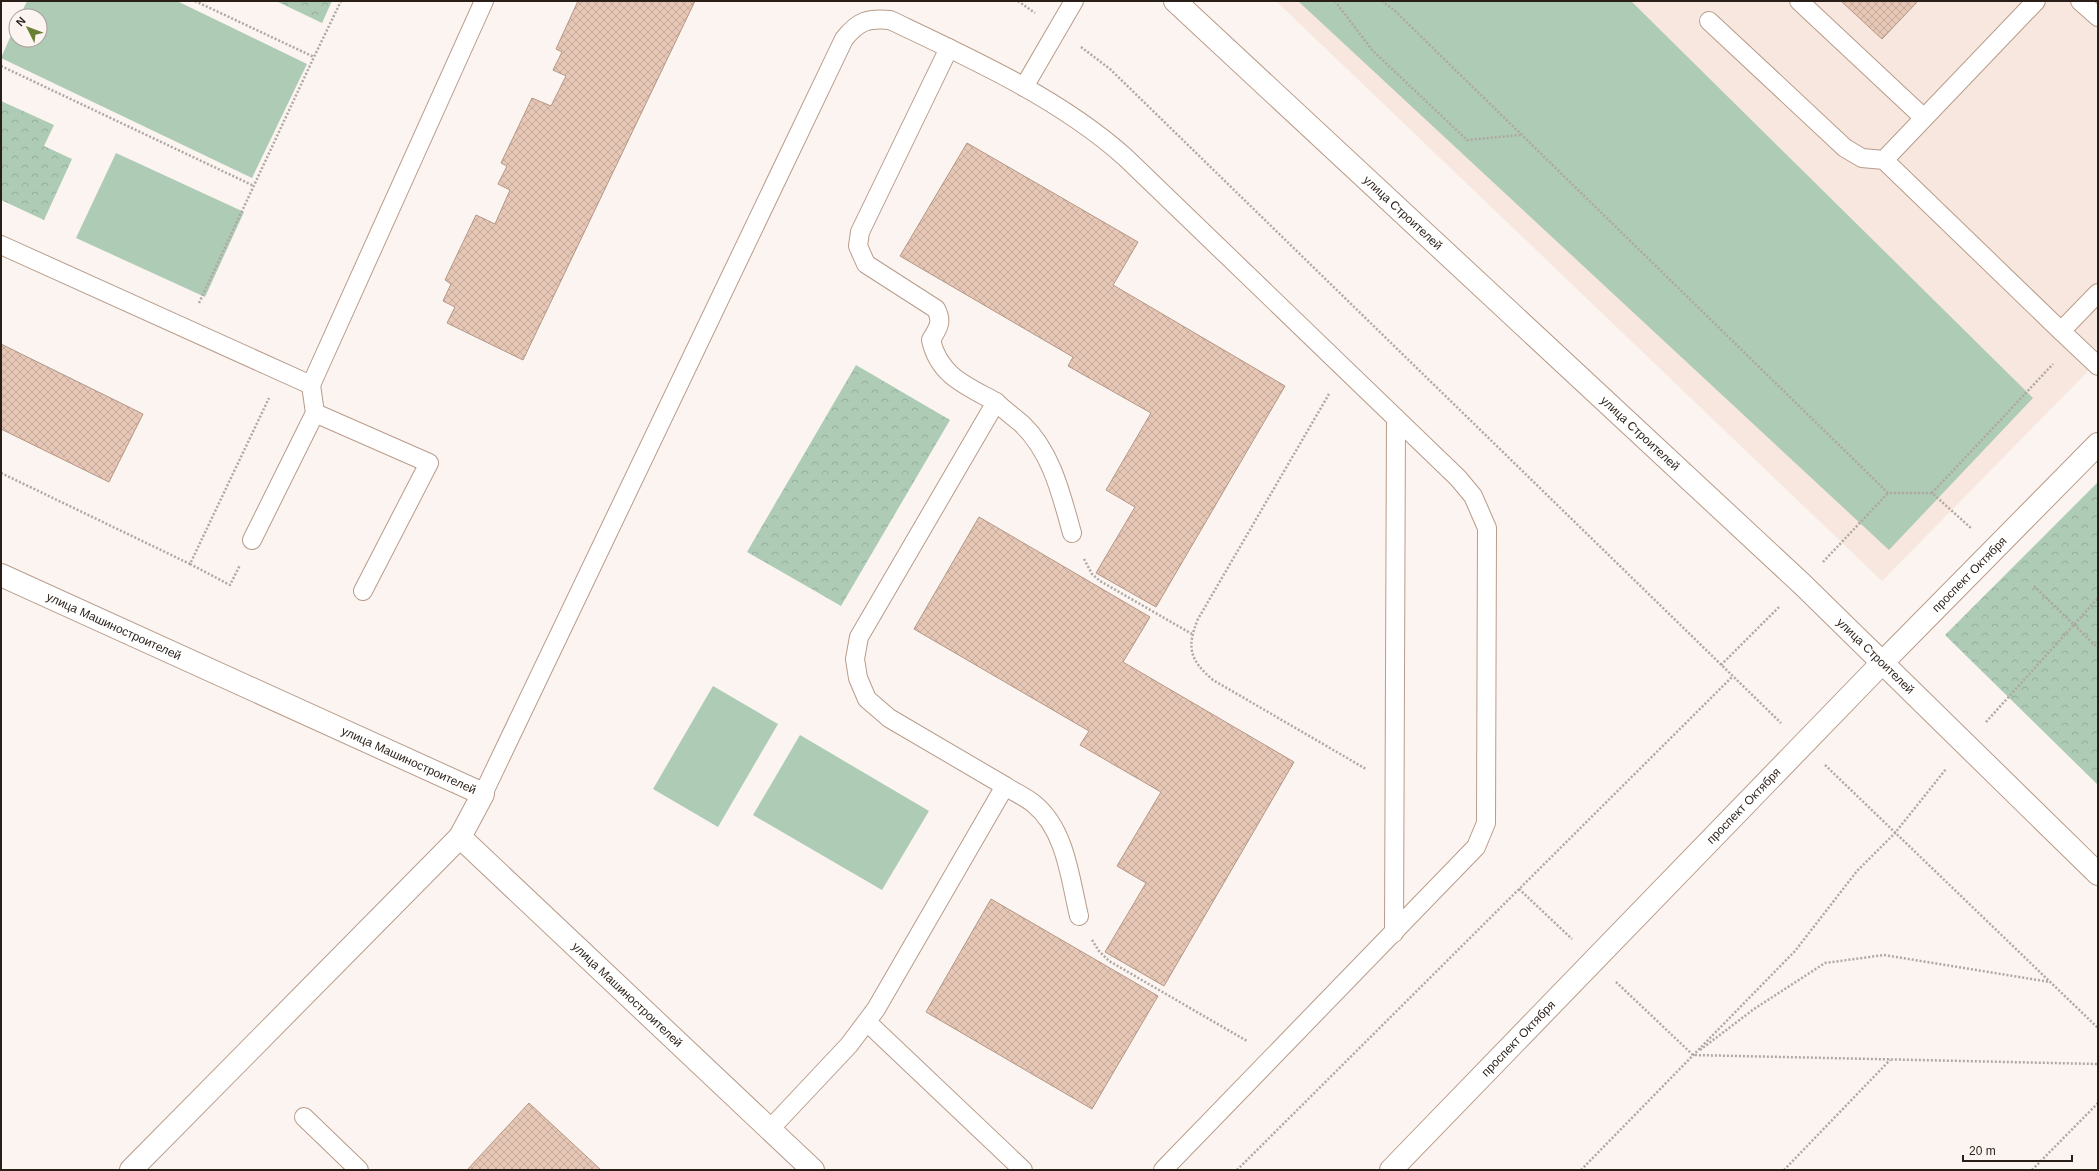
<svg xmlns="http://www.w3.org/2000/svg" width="2099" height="1171" font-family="Helvetica,sans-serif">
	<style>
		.built { fill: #f7e7de }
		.green { fill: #aecbb6 }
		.park { fill: url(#park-crowns) }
		.building { fill: url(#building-cross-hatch); stroke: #b49785 }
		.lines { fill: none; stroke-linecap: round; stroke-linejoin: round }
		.lane-casing { stroke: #b99c8a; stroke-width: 20 }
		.street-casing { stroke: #b99c8a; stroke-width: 24 }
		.secondary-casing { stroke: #b99c8a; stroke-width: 24 }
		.path { stroke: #afa7a2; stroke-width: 2.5; stroke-dasharray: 2 2; stroke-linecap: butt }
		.lane { stroke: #fff; stroke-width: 18 }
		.street { stroke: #fff; stroke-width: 22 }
		.secondary { stroke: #fff; stroke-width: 22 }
		.labels { text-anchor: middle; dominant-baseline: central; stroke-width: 3.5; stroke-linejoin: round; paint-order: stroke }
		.street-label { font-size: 12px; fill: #2a1f18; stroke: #fbf4f0 }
	</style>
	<defs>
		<pattern id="park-crowns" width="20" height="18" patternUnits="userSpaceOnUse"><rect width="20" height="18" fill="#aecbb6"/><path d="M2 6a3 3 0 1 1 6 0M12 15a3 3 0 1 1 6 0" fill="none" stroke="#96ae9c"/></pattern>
		<pattern id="building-cross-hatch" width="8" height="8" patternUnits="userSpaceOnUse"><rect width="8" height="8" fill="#e6c7b5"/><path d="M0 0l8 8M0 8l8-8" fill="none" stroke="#c5aa9b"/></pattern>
	</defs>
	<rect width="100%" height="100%" fill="#fbf4f0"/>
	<path class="built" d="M1276 1H2098V361L1882 581Z"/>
	<g class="green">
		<path d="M27 1H177L307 64 252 178 1 58 16 24V40H40V16H20Z"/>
		<path d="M1298 1H1631L2033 398 1889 550Z"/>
		<path d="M116 153 244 212 205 297 76 238Z"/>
		<path d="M713 686 778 724 718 827 653 789Z"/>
		<path d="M800 735 929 811 882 890 753 815Z"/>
	</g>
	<g class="park">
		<path d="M276 1H332L322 23Z"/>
		<path d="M1 101 54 125 44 146 72 159 44 220 1 200Z"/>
		<path d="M856 365 950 420 841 606 747 552Z"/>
		<path d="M2098 482V785L1945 635Z"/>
	</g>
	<g class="building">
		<path d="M578 1H695L523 360 447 323 455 307 443 301 451 284 445 280 476 215 495 224 510 190 498 184 507 166 501 163 532 98 551 106 566 76 553 70 562 52 556 49Z"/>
		<path d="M1841 1H1918L1882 39Z"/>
		<path d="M967 143 1138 242 1113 285 1285 386 1156 607 1096 573 1135 507 1106 490 1151 413 1068 366 1073 357 900 256Z"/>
		<path d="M1 344 143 414 109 482 1 429Z"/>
		<path d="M979 517 1150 617 1123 662 1294 762 1164 986 1105 952 1146 883 1117 866 1161 792 1080 745 1089 731 914 629Z"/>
		<path d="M991 899 1158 996 1092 1109 926 1012Z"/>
		<path d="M529 1103 601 1170H467Z"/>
	</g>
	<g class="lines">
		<defs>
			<g id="lane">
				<path d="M1799 1 1924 118"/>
				<path d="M2080 1 2098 17"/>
				<path d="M1709 21 1845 148 1862 158 1884 160 2061 331"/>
				<path d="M949 48 860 232 858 246 866 264 936 309C943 322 938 328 931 340 939 376 967 386 996 402L859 637 855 659 858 678 867 699 889 718 1005 786"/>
				<path d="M1024 87 1074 1"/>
				<path d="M1884 160 2036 1"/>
				<path d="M1 245 311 385 484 1"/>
				<path d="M2098 293 2061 331 2098 366"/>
				<path d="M996 402C1004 410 1014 417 1022 424 1052 453 1061 494 1072 533"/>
				<path d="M315 413 429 463 363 591"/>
				<path d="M252 540 315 413 311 385"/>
				<path d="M483 794 844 39C858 21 868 18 890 20 970 58 1059 98 1125 157L1458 478 1473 496 1487 528 1486 823 1476 847 1163 1170"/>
				<path d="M1394 933 1396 418"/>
				<path d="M867 1022 1023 1170"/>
				<path d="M304 1117 359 1170"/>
				<path d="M770 1129 849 1045 876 1009 1005 786C1014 792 1026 797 1034 804 1066 830 1070 879 1079 916"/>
			</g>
			<g id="street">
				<path id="s1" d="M1 575 483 794 460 837 813 1170"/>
				<path d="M131 1170 460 837"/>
				<path id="s2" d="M1391 1170 1883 662"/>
			</g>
			<g id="secondary">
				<path id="s3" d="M1175 1 1802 584 2098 874"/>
				<path id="s4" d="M1883 662 2098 444"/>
			</g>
		</defs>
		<use href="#lane" class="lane-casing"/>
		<use href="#street" class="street-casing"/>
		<use href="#secondary" class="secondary-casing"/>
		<g class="path">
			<path d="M195 1 314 57 341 1"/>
			<path d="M1018 1 1035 13"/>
			<path d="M1335 1 1372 50 1467 140 1520 135"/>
			<path d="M1382 1 1394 10 1888 493H1932L1972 529"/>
			<path d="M1081 47 1110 69 1781 723"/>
			<path d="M1 66 254 186"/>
			<path d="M199 303 314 57"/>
			<path d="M1329 394 1198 619C1186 648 1190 660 1213 680L1366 769"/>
			<path d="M1 473 190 564 269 398"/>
			<path d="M1932 493 2053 364"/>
			<path d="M1084 559 1092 574 1100 581 1192 634"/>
			<path d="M1823 562 1888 493"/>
			<path d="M190 564 230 585 240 565"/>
			<path d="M2034 586 2098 648"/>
			<path d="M1721 665 1780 606"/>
			<path d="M1986 722 2098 598"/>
			<path d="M1825 765 2098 1028"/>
			<path d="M1519 889 1572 939"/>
			<path d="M1092 940 1099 951 1109 961 1247 1041"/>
			<path d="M1616 982 1693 1055 2098 1064"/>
			<path d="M1700 1050 1754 1009 1825 963 1884 955 2050 982"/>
			<path d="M1237 1170 1733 676"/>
			<path d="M1581 1170 1795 951 1857 871 1895 833 1946 769"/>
			<path d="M1784 1170 1890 1060"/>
			<path d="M2032 1170 2098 1103"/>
		</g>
		<use href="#lane" class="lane"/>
		<use href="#street" class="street"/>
		<use href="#secondary" class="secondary"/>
	</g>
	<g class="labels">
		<g class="street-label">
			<text stroke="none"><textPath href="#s3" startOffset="311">улица Строителей</textPath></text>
			<text stroke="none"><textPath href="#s3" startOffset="635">улица Строителей</textPath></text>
			<text stroke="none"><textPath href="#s4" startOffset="123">проспект Октября</textPath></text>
			<text stroke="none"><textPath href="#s1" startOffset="124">улица Машиностроителей</textPath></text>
			<text stroke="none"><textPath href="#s3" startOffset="959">улица Строителей</textPath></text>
			<text stroke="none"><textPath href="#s1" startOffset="448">улица Машиностроителей</textPath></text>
			<text stroke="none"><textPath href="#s2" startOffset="507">проспект Октября</textPath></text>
			<text stroke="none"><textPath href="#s1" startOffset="808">улица Машиностроителей</textPath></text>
			<text stroke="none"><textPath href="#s2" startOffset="183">проспект Октября</textPath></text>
		</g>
	</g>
	<rect width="2099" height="1171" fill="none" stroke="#2a1f18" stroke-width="4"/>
	<g transform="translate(28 28) rotate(312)"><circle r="19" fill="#fbf4f0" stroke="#a79f9a"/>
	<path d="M0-3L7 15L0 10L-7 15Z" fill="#697f31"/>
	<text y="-6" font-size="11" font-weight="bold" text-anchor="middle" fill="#2a1f18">N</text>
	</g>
	<path d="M1963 1155v6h109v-6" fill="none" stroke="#2a1f18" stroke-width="2"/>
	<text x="1969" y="1155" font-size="12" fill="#2a1f18" stroke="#fbf4f0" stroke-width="3" paint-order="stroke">20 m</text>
</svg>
